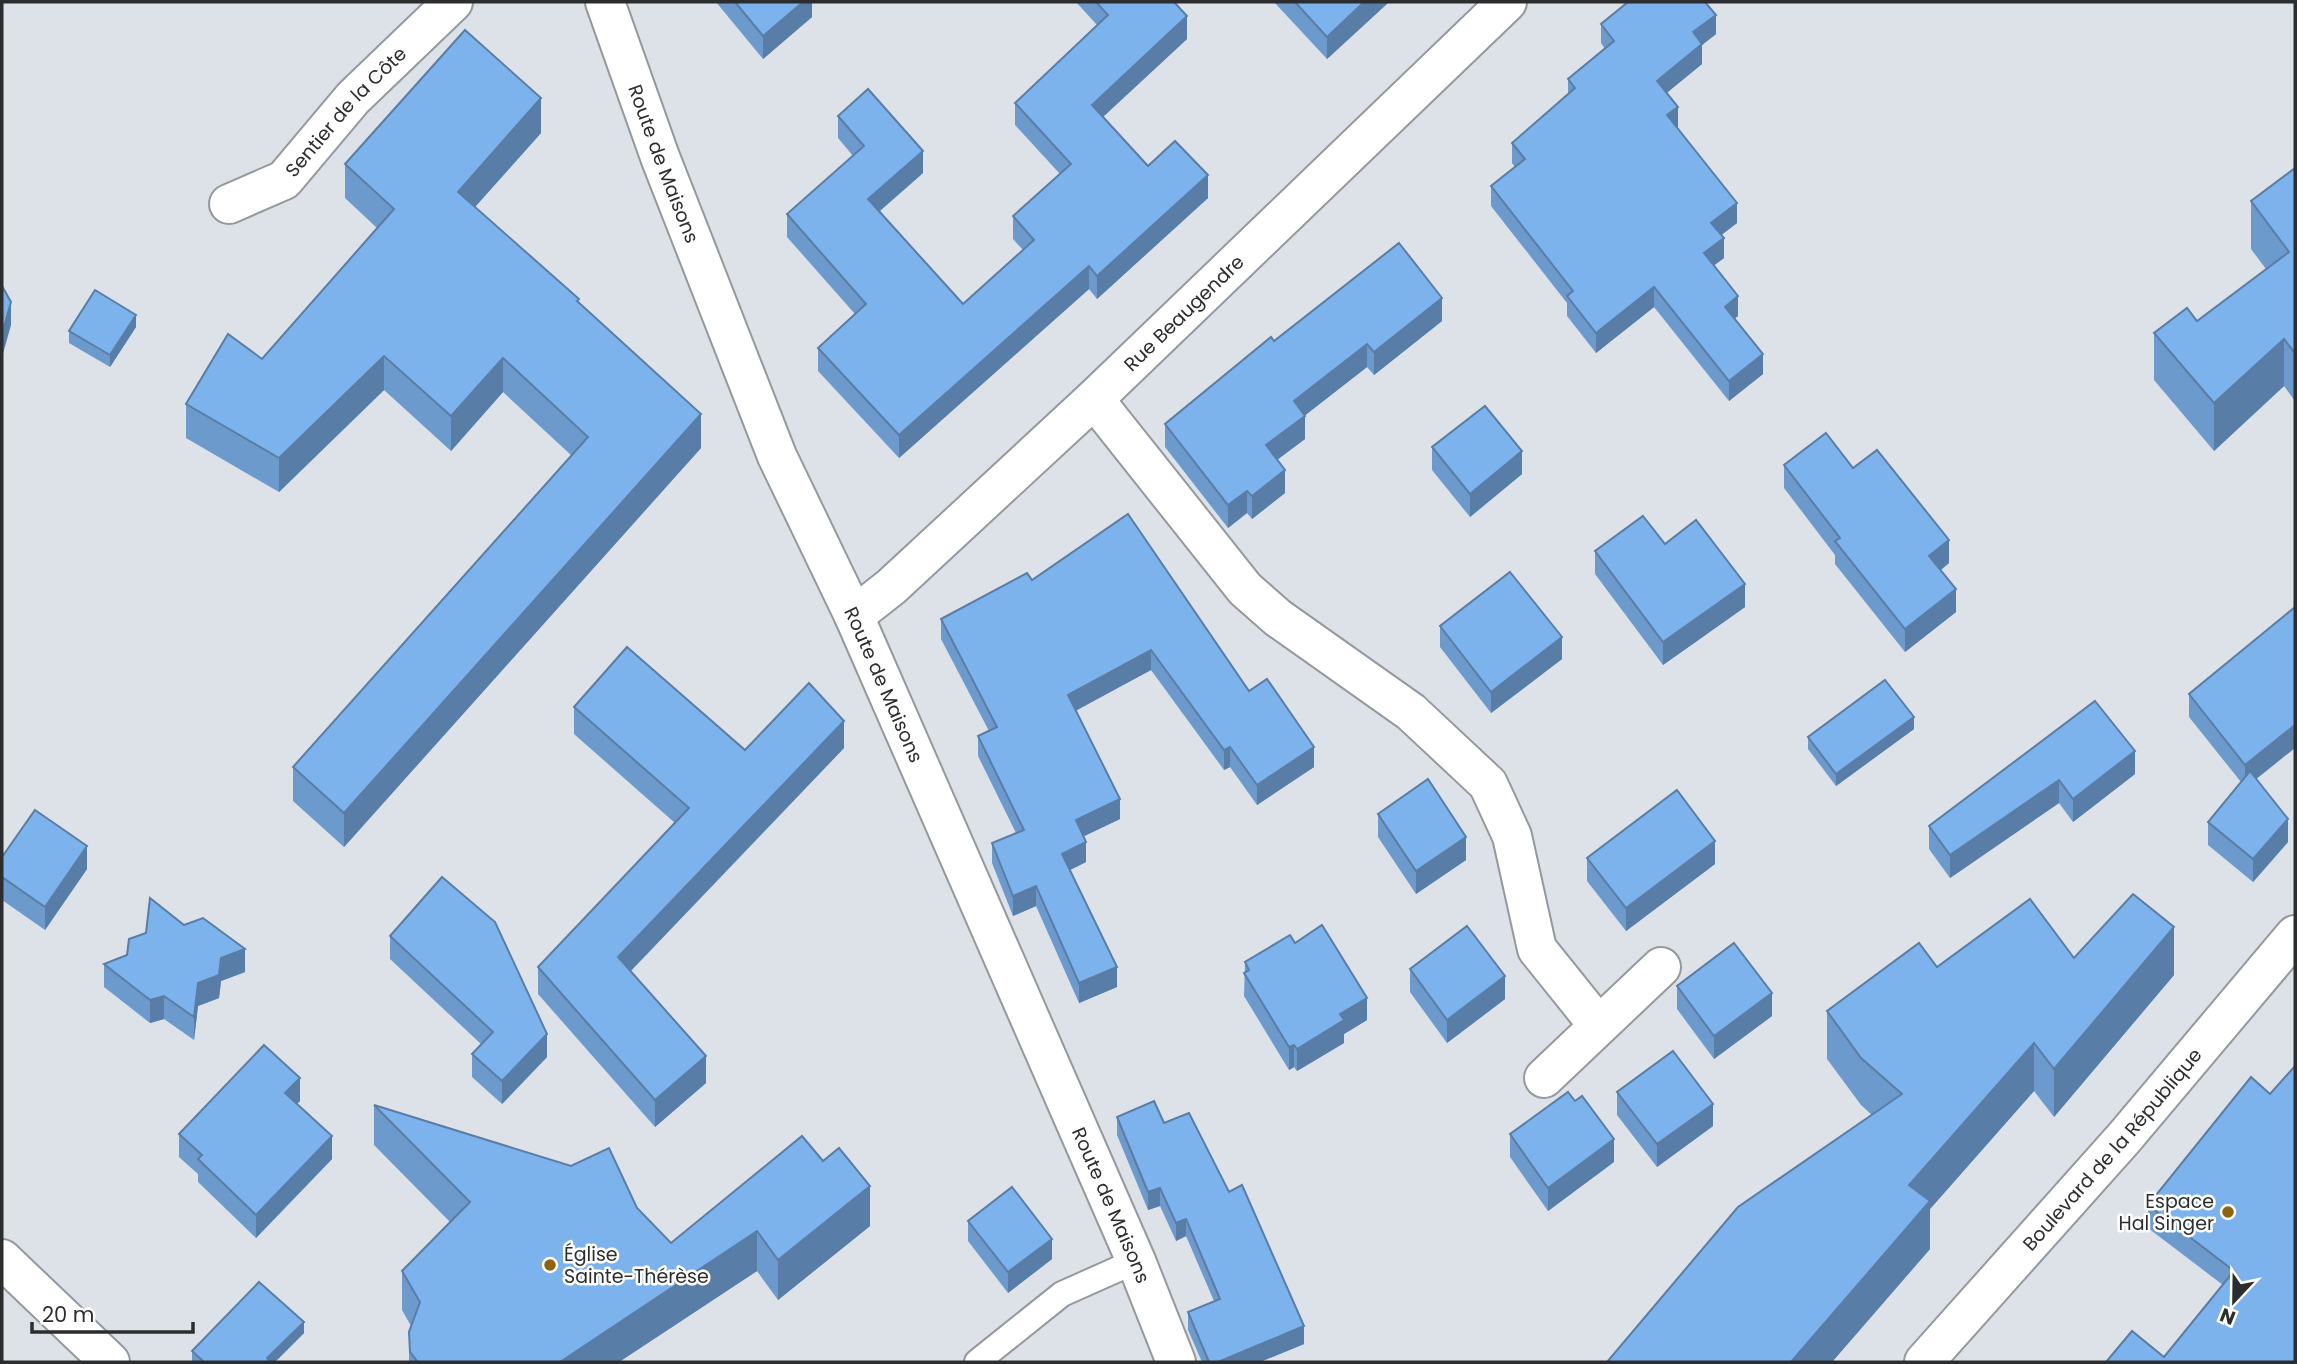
<svg xmlns="http://www.w3.org/2000/svg" width="2297" height="1364" font-family="Poppins,sans-serif">
	<style>
		.lines { fill: none; stroke-linecap: round; stroke-linejoin: round }
		.service-casing { stroke: #94999e; stroke-width: 28 }
		.minor-casing { stroke: #94999e; stroke-width: 42 }
		.tertiary-casing { stroke: #94999e; stroke-width: 42 }
		.service { stroke: #fff; stroke-width: 24 }
		.minor { stroke: #fff; stroke-width: 38 }
		.tertiary { stroke: #fff; stroke-width: 38 }
		.wall { fill: #6c9acc }
		.shaded-wall { fill: #587da6 }
		.building { fill: #7db3ed; stroke: #587da6; stroke-width: 2 }
		.poi-dot { fill: #8e660a; stroke: #fff; stroke-width: 2.5 }
		.labels { text-anchor: middle; dominant-baseline: central; stroke-width: 5; stroke-linejoin: round; paint-order: stroke }
		.street-label { font-size: 19px; fill: #2b2d2f; stroke: #fff }
		.poi-label { font-size: 19px; fill: #2b2d2f; stroke: #fff; text-anchor: end }
	</style>
	<rect width="100%" height="100%" fill="#dde2e8"/>
	<g class="lines">
		<defs>
			<path id="service" d="M977 1362 1062 1294 1136 1261"/>
			<g id="minor">
				<path id="s1" d="M229 204 284 180 353 98 453 2"/>
				<path d="M1094 399 1245 589 1278 618 1411 712 1488 784 1512 836 1537 949 1598 1025"/>
				<path id="s2" d="M854 616 891 587 1094 399 1507 2"/>
				<path d="M1544 1078 1661 967"/>
				<path d="M2 1259 110 1362"/>
			</g>
			<g id="tertiary">
				<path id="s3" d="M605 2 660 157 777 456 854 616 1136 1261 1176 1362"/>
				<path id="s4" d="M1924 1362 2124 1138 2295 935"/>
			</g>
		</defs>
		<use href="#service" class="service-casing"/>
		<use href="#minor" class="minor-casing"/>
		<use href="#tertiary" class="tertiary-casing"/>
		<use href="#service" class="service"/>
		<use href="#minor" class="minor"/>
		<use href="#tertiary" class="tertiary"/>
	</g>
	<g class="wall">
		<path d="M716 2H812V17L763 59Z"/>
		<path d="M1076 2H1174L1187 39 1103 117 1148 166 1208 198 1097 299 1089 289 899 458 818 371V348L855 314 787 237V214L853 156 838 138V116L923 173 880 211 963 304 1023 250 1013 239V216L1060 174 1015 125V103L1097 25Z"/>
		<path d="M1274 2H1389L1327 59Z"/>
		<path d="M1601 24 1716 34 1702 45V64L1666 93 1677 127 1737 223 1721 235 1724 258 1714 265 1738 316 1734 319 1763 374 1729 401 1654 307 1596 353 1567 316V303L1491 206V186L1515 167 1512 163V143L1568 94V79L1605 49 1601 43Z"/>
		<path d="M541 133 475 207 579 302 701 448 344 847 293 801V767L572 456 503 392 451 451 384 390 279 492 186 438V404L262 359 377 228 345 198V164Z"/>
		<path d="M2295 168V401L2284 386 2214 451 2154 380V333L2197 321 2266 269 2251 249V201Z"/>
		<path d="M1442 321 1374 375 1367 367 1305 415V439L1277 460 1285 493 1252 519 1247 513 1228 528 1165 447V424L1274 341Z"/>
		<path d="M136 327 110 367 69 343V331Z"/>
		<path d="M1432 447 1522 474 1470 517 1432 470Z"/>
		<path d="M1784 465 1853 468 1949 563 1941 570 1956 612 1905 652 1835 564V555L1784 488Z"/>
		<path d="M1665 544 1745 607 1663 665 1595 574V551Z"/>
		<path d="M1032 580 1249 691 1314 767 1257 805 1230 767 1224 770 1151 670 1076 710 1120 819 1084 836 1086 862 1070 870 1117 987 1079 1003 1036 906 1013 916 992 863V843L1016 833 978 756V736L989 731 941 639V619Z"/>
		<path d="M1440 626 1562 659 1491 713 1440 647Z"/>
		<path d="M2189 694 2256 779 2288 842 2253 882 2208 845V822L2241 782 2189 717Z"/>
		<path d="M2095 701 2135 774 2073 822 2059 803 1950 878 1929 849V826Z"/>
		<path d="M574 707 745 750 844 748 631 971 706 1083 655 1127 538 994V967L675 823 574 734Z"/>
		<path d="M1914 729 1836 786 1808 749V737Z"/>
		<path d="M1378 814 1466 860 1416 894 1378 837Z"/>
		<path d="M2 857 87 869 45 930 2 900Z"/>
		<path d="M1587 858 1715 864 1626 931 1587 881Z"/>
		<path d="M390 936 547 1057 502 1104 472 1077V1054L481 1044 390 959Z"/>
		<path d="M1295 943 1367 1020 1344 1034V1043L1297 1071 1294 1067 1289 1070 1244 996 1245 962Z"/>
		<path d="M2074 958 2174 975 2054 1117 2034 1091 1930 1209V1249L1832 1362H1607L1872 1115 1861 1105 1827 1059V1011L1937 967Z"/>
		<path d="M104 964 245 972 221 981 219 998 198 1006 194 1040 164 1019 150 1023 104 987Z"/>
		<path d="M1410 969 1505 999 1447 1043 1410 992Z"/>
		<path d="M1677 986 1772 1016 1714 1059 1677 1009Z"/>
		<path d="M2251 1077 2295 1362 2164 1357 2223 1285 2148 1228V1205Z"/>
		<path d="M1617 1092 1713 1126 1657 1167 1617 1115Z"/>
		<path d="M300 1101 297 1104 332 1159 256 1238 198 1182V1174L179 1157V1134Z"/>
		<path d="M374 1105 637 1208 671 1243 802 1136 870 1226 778 1300 757 1271 619 1362H409V1332L411 1326 402 1310V1271L450 1222 374 1145Z"/>
		<path d="M1117 1117 1164 1123 1304 1344 1260 1362H1202L1188 1330V1312L1214 1301 1186 1236 1176 1241 1160 1206 1148 1210 1117 1135Z"/>
		<path d="M1510 1134 1614 1162 1548 1211 1510 1157Z"/>
		<path d="M968 1221 1052 1259 1008 1293 968 1241Z"/>
		<path d="M304 1333 275 1362H192V1351Z"/>
	</g>
	<g class="shaded-wall">
		<path d="M803 2H812V17L763 59V36Z"/>
		<path d="M1364 2H1389L1327 59V37Z"/>
		<path d="M1716 15V34L1702 45V64L1657 101V81L1693 32Z"/>
		<path d="M1187 16V39L1092 127V105Z"/>
		<path d="M541 98V133L458 226V192Z"/>
		<path d="M1678 107V127L1667 135V115Z"/>
		<path d="M923 151V173L868 221V199Z"/>
		<path d="M1208 175V198L1097 299V276Z"/>
		<path d="M1737 203V223L1711 243V223Z"/>
		<path d="M1724 238V258L1704 273V253Z"/>
		<path d="M1089 266V289L899 458V435Z"/>
		<path d="M1654 287V307L1596 353V333Z"/>
		<path d="M1738 296V316L1725 326V307Z"/>
		<path d="M1442 298V321L1374 375V352Z"/>
		<path d="M11 302V325L2 357V334Z"/>
		<path d="M136 315V327L110 367V355Z"/>
		<path d="M2284 339V386L2214 451V403Z"/>
		<path d="M1367 344V367L1294 424V401Z"/>
		<path d="M1763 354V374L1729 401V381Z"/>
		<path d="M384 356V390L279 492V458Z"/>
		<path d="M503 358V392L451 451V416Z"/>
		<path d="M701 414V448L344 847V813Z"/>
		<path d="M1305 416V439L1266 468V445Z"/>
		<path d="M1522 451V474L1470 517V494Z"/>
		<path d="M1285 470V493L1252 519V496Z"/>
		<path d="M1247 491V513L1228 528V505Z"/>
		<path d="M1949 540V563L1929 579V556Z"/>
		<path d="M1745 584V607L1663 665V642Z"/>
		<path d="M1956 589V612L1905 652V629Z"/>
		<path d="M1562 637V659L1491 713V692Z"/>
		<path d="M1151 650V670L1068 715V695Z"/>
		<path d="M1914 717V729L1836 786V774Z"/>
		<path d="M844 721V748L618 984V957Z"/>
		<path d="M2295 725V748L2245 788V765Z"/>
		<path d="M1230 747V767L1224 770V750Z"/>
		<path d="M1314 747V767L1257 805V785Z"/>
		<path d="M2135 751V774L2073 822V799Z"/>
		<path d="M2059 780V803L1950 878V855Z"/>
		<path d="M1120 799V819L1076 840V820Z"/>
		<path d="M2288 819V842L2253 882V859Z"/>
		<path d="M1466 837V860L1416 894V871Z"/>
		<path d="M1715 841V864L1626 931V908Z"/>
		<path d="M1086 842V862L1062 874V854Z"/>
		<path d="M87 846V869L45 930V907Z"/>
		<path d="M1036 886V906L1013 916V896Z"/>
		<path d="M2174 927V975L2054 1117V1069Z"/>
		<path d="M245 949V972L221 981 219 998 198 1006 194 1040V1017L198 983 221 958Z"/>
		<path d="M1117 967V987L1079 1003V983Z"/>
		<path d="M1505 976V999L1447 1043V1020Z"/>
		<path d="M1772 993V1016L1714 1059V1036Z"/>
		<path d="M164 996V1019L150 1023V1000Z"/>
		<path d="M1367 998V1020L1344 1034V1043L1297 1071V1049L1340 1014Z"/>
		<path d="M547 1034V1057L502 1104V1081Z"/>
		<path d="M2034 1043V1091L1930 1209V1249L1832 1362H1791L1909 1185Z"/>
		<path d="M1294 1045V1067L1289 1070V1047Z"/>
		<path d="M706 1056V1083L655 1127V1100Z"/>
		<path d="M300 1078V1101L285 1116V1093Z"/>
		<path d="M1713 1104V1126L1657 1167V1144Z"/>
		<path d="M332 1136V1159L256 1238V1215Z"/>
		<path d="M1614 1139V1162L1548 1211V1188Z"/>
		<path d="M870 1186V1226L778 1300V1260Z"/>
		<path d="M1160 1188V1206L1148 1210V1192Z"/>
		<path d="M1186 1219V1236L1176 1241V1223Z"/>
		<path d="M757 1231V1271L619 1362H560Z"/>
		<path d="M1052 1239V1259L1008 1293V1272Z"/>
		<path d="M304 1322V1333L275 1362H267V1358Z"/>
		<path d="M1304 1326V1344L1260 1362H1218Z"/>
	</g>
	<g class="building">
		<path d="M735 2H803L763 36Z"/>
		<path d="M1096 2H1174L1187 16 1092 105 1148 166 1175 141 1208 175 1097 276 1089 266 899 435 818 348 866 304 787 214 864 146 838 116 868 89 923 151 868 199 963 304 1034 240 1013 216 1071 164 1015 103 1108 15Z"/>
		<path d="M1295 2H1364L1327 37Z"/>
		<path d="M1628 2H1705L1716 15 1693 32 1702 44 1657 81 1678 107 1667 115 1737 203 1711 223 1724 238 1704 253 1738 296 1725 307 1763 354 1729 381 1654 287 1596 333 1567 296 1573 291 1491 186 1525 159 1512 143 1575 88 1568 79 1614 41 1601 24Z"/>
		<path d="M465 30 541 98 458 192 579 299 577 301 701 414 344 813 293 767 588 437 503 358 451 416 384 356 279 458 186 404 228 334 262 359 394 209 345 164Z"/>
		<path d="M2295 168V353L2284 339 2214 403 2154 333 2187 308 2197 321 2289 252 2251 201Z"/>
		<path d="M1399 243 1442 298 1374 352 1367 344 1294 401 1305 416 1266 445 1285 470 1252 496 1247 491 1228 505 1165 424 1271 337 1274 341Z"/>
		<path d="M2 286 11 302 2 334Z"/>
		<path d="M95 290 136 315 110 355 69 331Z"/>
		<path d="M1485 406 1522 451 1470 494 1432 447Z"/>
		<path d="M1826 433 1853 468 1877 450 1949 540 1929 556 1956 589 1905 629 1835 541 1840 538 1784 465Z"/>
		<path d="M1128 514 1249 691 1267 679 1314 747 1257 785 1230 747 1224 750 1151 650 1068 695 1120 799 1076 820 1086 842 1062 854 1117 967 1079 983 1036 886 1013 896 992 843 1024 830 978 736 997 727 941 619 1027 573 1032 580Z"/>
		<path d="M1643 516 1665 544 1696 520 1745 584 1663 642 1595 551Z"/>
		<path d="M1510 572 1562 637 1491 692 1440 626Z"/>
		<path d="M2295 607V725L2245 765 2189 694Z"/>
		<path d="M627 647 745 750 809 683 844 721 618 957 706 1056 655 1100 538 967 689 808 574 707Z"/>
		<path d="M1885 680 1914 717 1836 774 1808 737Z"/>
		<path d="M2095 701 2135 751 2073 799 2059 780 1950 855 1929 826Z"/>
		<path d="M2250 771 2288 819 2253 859 2208 822Z"/>
		<path d="M1428 779 1466 837 1416 871 1378 814Z"/>
		<path d="M1677 790 1715 841 1626 908 1587 858Z"/>
		<path d="M35 810 87 846 45 907 2 877V857Z"/>
		<path d="M442 877 495 922 547 1034 502 1081 472 1054 493 1032 390 936Z"/>
		<path d="M2133 894 2174 927 2054 1069 2034 1043 1909 1185 1930 1201 1791 1362H1607L1738 1207 1902 1094 1861 1058 1827 1011 1919 943 1937 967 2030 899 2074 958Z"/>
		<path d="M150 898 184 925 203 918 245 949 221 958 219 975 198 983 194 1017 164 996 150 1000 104 964 127 955 129 939 146 933Z"/>
		<path d="M1322 925 1367 998 1340 1014 1344 1020 1297 1049 1294 1045 1289 1047 1244 973 1249 970 1245 962 1290 935 1295 943Z"/>
		<path d="M1467 926 1505 976 1447 1020 1410 969Z"/>
		<path d="M1734 943 1772 993 1714 1036 1677 986Z"/>
		<path d="M264 1045 300 1078 285 1093 332 1136 256 1215 198 1159 202 1155 179 1134Z"/>
		<path d="M1673 1051 1713 1104 1657 1144 1617 1092Z"/>
		<path d="M2295 1066V1362H2106L2132 1331 2164 1357 2234 1271 2148 1205 2251 1077 2270 1094Z"/>
		<path d="M1568 1092 1575 1101 1582 1096 1614 1139 1548 1188 1510 1134Z"/>
		<path d="M1154 1101 1164 1123 1189 1113 1229 1192 1242 1185 1304 1326 1218 1362H1209L1188 1312 1220 1299 1186 1219 1176 1223 1160 1188 1148 1192 1117 1117Z"/>
		<path d="M374 1105 571 1166 609 1148 637 1208 671 1243 802 1136 823 1161 839 1148 870 1186 778 1260 757 1231 560 1362H418L410 1352 409 1332 420 1302 402 1271 470 1202Z"/>
		<path d="M1012 1187 1052 1239 1008 1272 968 1221Z"/>
		<path d="M259 1282 304 1322 267 1358 271 1362H204L192 1351Z"/>
	</g>
	<g class="poi-dot">
		<circle cx="2228" cy="1212" r="7"/>
		<circle cx="550" cy="1265" r="7"/>
	</g>
	<g class="labels">
		<g class="street-label">
			<text stroke="none"><textPath href="#s1" startOffset="152">Sentier de la Côte</textPath></text>
			<text stroke="none"><textPath href="#s3" startOffset="172">Route de Maisons</textPath></text>
			<text stroke="none"><textPath href="#s2" startOffset="448">Rue Beaugendre</textPath></text>
			<text stroke="none"><textPath href="#s3" startOffset="738">Route de Maisons</textPath></text>
			<text stroke="none"><textPath href="#s4" startOffset="284">Boulevard de la République</textPath></text>
			<text stroke="none"><textPath href="#s3" startOffset="1306">Route de Maisons</textPath></text>
		</g>
		<g class="poi-label">
			<text x="2214" y="1201">Espace<tspan x="2214" dy="22">Hal Singer</tspan></text>
			<text x="564" y="1254" text-anchor="start">Église<tspan x="564" dy="22">Sainte-Thérèse</tspan></text>
		</g>
	</g>
	<rect width="2297" height="1364" fill="none" stroke="#2b2d2f" stroke-width="7"/>
	<g transform="translate(2234 1301) rotate(202)" stroke="#ffffff" stroke-width="5" paint-order="stroke">
	<path d="M0-5L12 26L0 18L-12 26Z" fill="#2b2d2f"/>
	<text y="-10" font-size="19" font-weight="bold" text-anchor="middle" fill="#2b2d2f">N</text>
	</g>
	<path d="M32 1322v10h161v-10" fill="none" stroke="#2b2d2f" stroke-width="3.5"/>
	<text x="42" y="1322" font-size="21" fill="#2b2d2f" stroke="#ffffff" stroke-width="5" paint-order="stroke">20 m</text>
</svg>
